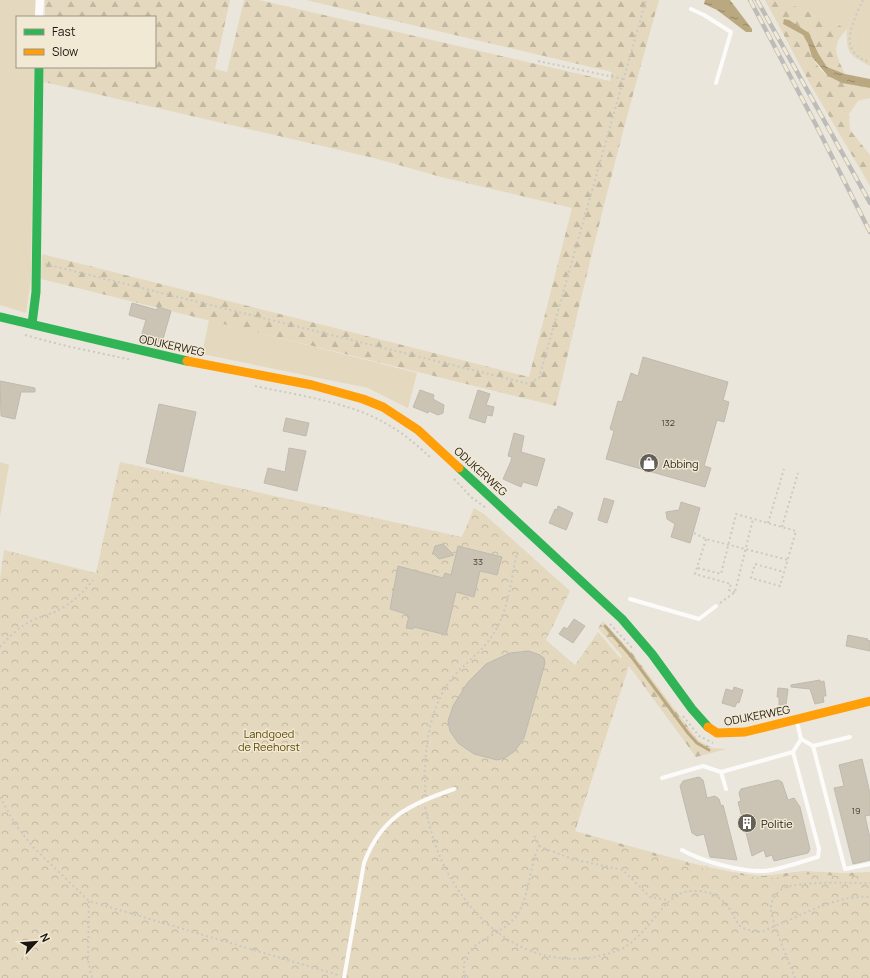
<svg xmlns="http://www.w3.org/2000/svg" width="870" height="978" font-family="Manrope,sans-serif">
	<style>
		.green { fill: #e4d8be }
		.forest { fill: url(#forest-firs) }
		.park { fill: url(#park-crowns) }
		.water { fill: url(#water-ripples) }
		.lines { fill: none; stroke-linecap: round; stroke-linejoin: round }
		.stream { stroke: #baa980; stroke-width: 3 }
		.building { fill: #cbc4b4; stroke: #bebab1 }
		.path { stroke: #cac9c4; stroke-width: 2; stroke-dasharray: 2 3; stroke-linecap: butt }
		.lane { stroke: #fcfbfa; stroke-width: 4 }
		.street { stroke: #fcfbfa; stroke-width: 8 }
		.fast { stroke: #30b455; stroke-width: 9 }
		.slow { stroke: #ff9f0a; stroke-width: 9 }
		.rail-casing { stroke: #bdbcb9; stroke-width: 4.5 }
		.rail { stroke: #f2e9d4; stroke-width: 3; stroke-dasharray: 9; stroke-linecap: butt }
		.labels { text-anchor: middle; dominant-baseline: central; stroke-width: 3; stroke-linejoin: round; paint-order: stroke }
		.number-label { font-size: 9px; fill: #474239 }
		.street-label { font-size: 11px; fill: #1b1710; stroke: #f2e9d4 }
		.poi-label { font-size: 11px; fill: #1b1710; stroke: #f2e9d4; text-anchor: start }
		.park-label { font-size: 11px; fill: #5f4700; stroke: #f2e9d4 }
	</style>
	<defs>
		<pattern id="forest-firs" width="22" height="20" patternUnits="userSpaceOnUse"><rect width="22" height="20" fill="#e4d8be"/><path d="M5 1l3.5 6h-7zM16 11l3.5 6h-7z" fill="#c3b9a2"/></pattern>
		<pattern id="park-crowns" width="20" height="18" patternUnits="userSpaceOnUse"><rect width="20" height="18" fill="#e4d8be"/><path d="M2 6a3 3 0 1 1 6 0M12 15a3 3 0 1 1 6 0" fill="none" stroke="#c3b9a2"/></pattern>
		<pattern id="water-ripples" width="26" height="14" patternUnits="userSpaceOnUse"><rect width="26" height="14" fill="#baa980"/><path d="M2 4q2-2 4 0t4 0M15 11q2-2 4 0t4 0" fill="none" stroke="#968967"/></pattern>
	</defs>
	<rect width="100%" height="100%" fill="#ebe6db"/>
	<g class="green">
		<path d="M0 0H35V17H17V67H34L31 279 26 313 0 305Z"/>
		<path d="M781 0H870V66C849 55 846 53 847 29Z"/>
		<path d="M209 320 417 373 408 408 368 388 202 354Z"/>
		<path d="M0 462 9 465 0 517Z"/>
	</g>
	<g class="forest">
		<path d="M45 0H230L215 69 227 72 244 0H259L610 81 612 72 306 0H659C621 134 587 269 556 406L41 279 42 254 529 377 572 208 441 177 374 158 44 82V67H155V17H45Z"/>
		<path d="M765 0H781L847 29C830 47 836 54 845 74L827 67 818 53 809 33 787 19 783 24C789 28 797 31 802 35 808 40 809 48 811 54 822 81 845 84 870 88V98L858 101 849 114 850 130 870 155V186L809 82Z"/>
		<path d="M603 621 633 654 698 740 712 748 727 749 696 757 629 666 575 831 695 864 732 872 763 876 803 871 845 873 870 872V902L852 945 561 836 622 656 598 628Z"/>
	</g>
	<path class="park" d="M120 462 462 537 474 508 484 514 570 591 546 640 575 665 598 632 627 666 573 833 695 867 764 879 803 874 846 876 870 875V978H0V579L4 550 96 573Z"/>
	<g class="water">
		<path d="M705 0H730L752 29V32H746L717 10 704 4Z"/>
		<path d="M784 19 789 20 809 33 818 53 827 67 845 74 870 79V88L842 83 828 76 812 57 808 44 803 35 783 24Z"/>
	</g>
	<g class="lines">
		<path class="stream" d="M605 626 631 656 688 733 697 743 709 750"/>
	</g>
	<g class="building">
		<path d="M132 303 157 310 158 307 171 311 161 346 140 340 146 320 129 315Z"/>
		<path d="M643 357 728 382 723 400 729 402 724 422 717 420 704 466 711 468 705 487 606 459 614 431 610 429 618 401 622 402 631 373 638 376Z"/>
		<path d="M0 381 35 388V392H21L15 419 1 416Z"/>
		<path d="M420 390 434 395 433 399 444 405 443 413 438 415 429 411 428 413 413 407Z"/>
		<path d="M478 390 490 394 486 405 494 407 492 416 487 415 485 423 469 418Z"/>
		<path d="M159 404 196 412 183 472 146 463Z"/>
		<path d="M286 418 309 423 306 436 283 431Z"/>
		<path d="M514 433 524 436 521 452 545 459 537 486 523 482 521 487 503 479 511 461 512 457 508 456Z"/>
		<path d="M289 448 306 451 297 491 264 483 268 468 285 472Z"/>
		<path d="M604 498 614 501 607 523 598 520Z"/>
		<path d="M681 502 700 508 690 543 671 537 675 524 667 519 666 512 679 510Z"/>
		<path d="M558 506 573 513 566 530 549 523 555 509 557 510Z"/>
		<path d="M443 544 454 555 439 559 433 553 435 546Z"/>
		<path d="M458 546 502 557 497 575 480 571 474 597 456 592 446 635 414 627 413 629 406 628 409 616 403 613 390 609 398 566 443 578 445 573 451 575Z"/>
		<path d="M574 619 585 626 573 643 559 634 564 627 567 629Z"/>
		<path d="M848 635 868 639 867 640 870 641V651L846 646Z"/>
		<path d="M529 651 540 655 544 658 545 663 524 738 515 751 505 758 497 760 474 754 458 743 450 731 448 721 453 706 468 682 486 664 510 653Z"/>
		<path d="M820 680V682L824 681 826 696H823L824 702 815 704 810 689 791 687V685Z"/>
		<path d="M734 687 743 690 739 703 737 702 735 707 722 703 726 689 733 691Z"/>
		<path d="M778 688 788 689 786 705H779V697H777Z"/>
		<path d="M862 759 870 793V815L865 816 870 838V860L853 864 834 788 844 786 839 765Z"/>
		<path d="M699 777 703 780 707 798 715 796 719 799 721 806 723 805 737 860 710 857 704 834 697 836 692 833 680 786 683 781Z"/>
		<path d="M778 780 782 782 788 800 794 798 800 807 810 849 808 853 774 861 772 855 766 857 764 850 752 856 738 802 741 801 739 793 741 789Z"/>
	</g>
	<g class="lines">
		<g class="path">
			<path d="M863 0C853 22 836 52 870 62"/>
			<path d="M538 61 623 79"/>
			<path d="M45 264 529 384 539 378 646 0"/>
			<path d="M25 335 62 345 132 360"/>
			<path d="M255 386C296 395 349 402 385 423 402 432 417 445 431 458"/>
			<path d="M454 479 471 497 486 508"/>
			<path d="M768 523 784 469"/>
			<path d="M782 527 798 473"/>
			<path d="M694 533 706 539 788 560"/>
			<path d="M706 539 695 574 731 584 729 590 735 592"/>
			<path d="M698 568 721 574 736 514 796 531 780 586 751 578 755 564 784 572"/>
			<path d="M720 603 735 592 753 519"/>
			<path d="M610 624 634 650"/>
			<path d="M0 647C9 637 19 627 31 621 39 617 47 615 55 612 70 605 83 593 93 580"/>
			<path d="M683 716 699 736 713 743"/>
			<path d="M425 792C426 784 424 776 425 768 426 743 430 717 442 694 454 670 470 663 486 644 508 619 510 584 517 552"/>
			<path d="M0 797 15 824 33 847 89 901 338 975"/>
			<path d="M425 807C430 830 437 854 449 875 485 939 548 978 622 949 633 942 643 932 651 922 664 908 671 892 693 891 709 890 722 897 731 911 734 916 736 922 740 926 746 930 753 931 760 932 794 920 834 894 870 897"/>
			<path d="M539 846 572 859 623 870 650 897 668 900"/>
			<path d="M89 901 88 960 92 978"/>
			<path d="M465 978C457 942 494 940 513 920 529 904 529 867 539 846L534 835"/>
			<path d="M795 978C789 962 771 922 771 908 771 900 777 891 784 888 801 881 850 883 870 883"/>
		</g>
		<g class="lane">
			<path d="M691 9 704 15 731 32 716 83"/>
			<path d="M630 599 699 619 716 606"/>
			<path d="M797 722 801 739"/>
			<path d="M850 737 813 746 845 869 870 864"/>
			<path d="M662 778 703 766 721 772"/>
			<path d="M726 789 721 772 793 752 801 739 813 746"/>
			<path d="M682 850C701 861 741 872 764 871 780 870 802 861 818 857L819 849 793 752"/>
			<path d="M344 978 364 863C381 817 410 804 454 789"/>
		</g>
		<path class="street" d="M39 17 40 0"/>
		<g class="fast">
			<path d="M0 317 187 361"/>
			<path d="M32 324 36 292 39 67"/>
			<path d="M459 468 622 619 652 654 692 709 708 727"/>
		</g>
		<g class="slow">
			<path d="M187 361 312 385 363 399 383 407 418 430 459 468"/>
			<path d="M708 727 717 733 745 732 870 701"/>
		</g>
		<defs>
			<g id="rail">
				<path d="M750 0 815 123 870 232"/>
				<path d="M757 0 870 203"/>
			</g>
		</defs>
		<use href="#rail" class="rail-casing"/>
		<use href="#rail" class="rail"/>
	</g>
	<defs>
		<symbol id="shop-disc" viewBox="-11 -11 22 22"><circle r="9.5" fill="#645f57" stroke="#f2e9d4"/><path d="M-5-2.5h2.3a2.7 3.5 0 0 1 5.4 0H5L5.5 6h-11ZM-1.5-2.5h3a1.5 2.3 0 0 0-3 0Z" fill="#fff"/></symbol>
		<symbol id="building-disc" viewBox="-11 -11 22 22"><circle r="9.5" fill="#645f57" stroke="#f2e9d4"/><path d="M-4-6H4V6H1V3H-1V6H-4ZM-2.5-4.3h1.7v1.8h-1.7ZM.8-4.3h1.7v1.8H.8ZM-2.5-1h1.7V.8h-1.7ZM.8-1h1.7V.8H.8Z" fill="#fff"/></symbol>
	</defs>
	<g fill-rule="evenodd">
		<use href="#shop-disc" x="638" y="452" width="22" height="22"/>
		<use href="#building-disc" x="736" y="812" width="22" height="22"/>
	</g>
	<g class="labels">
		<g class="number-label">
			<text x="668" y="422">132</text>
			<text x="478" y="561">33</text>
			<text x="856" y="810">19</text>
		</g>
		<g class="street-label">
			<text transform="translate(172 345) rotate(12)">ODIJKERWEG</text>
			<text transform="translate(481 471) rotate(42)">ODIJKERWEG</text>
			<text transform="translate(757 715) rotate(-11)">ODIJKERWEG</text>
		</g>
		<g class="poi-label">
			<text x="663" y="463">Abbing</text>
			<text x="761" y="823">Politie</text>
		</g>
		<g class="park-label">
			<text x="269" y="733">Landgoed<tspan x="269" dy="13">de Reehorst</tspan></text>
		</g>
	</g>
	<rect x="16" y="16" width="140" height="52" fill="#f2e9d4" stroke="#9c9586"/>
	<rect x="24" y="29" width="20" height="6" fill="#30b455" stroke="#9c9586"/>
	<text x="52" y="36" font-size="12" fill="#1b1710">Fast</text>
	<rect x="24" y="49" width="20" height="6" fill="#ff9f0a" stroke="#9c9586"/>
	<text x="52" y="56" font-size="12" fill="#1b1710">Slow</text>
	<g transform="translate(36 942) rotate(64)" stroke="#f2e9d4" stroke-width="3" paint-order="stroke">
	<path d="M0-3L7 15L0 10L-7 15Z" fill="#1b1710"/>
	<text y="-6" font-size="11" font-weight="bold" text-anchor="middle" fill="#1b1710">N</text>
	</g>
</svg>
